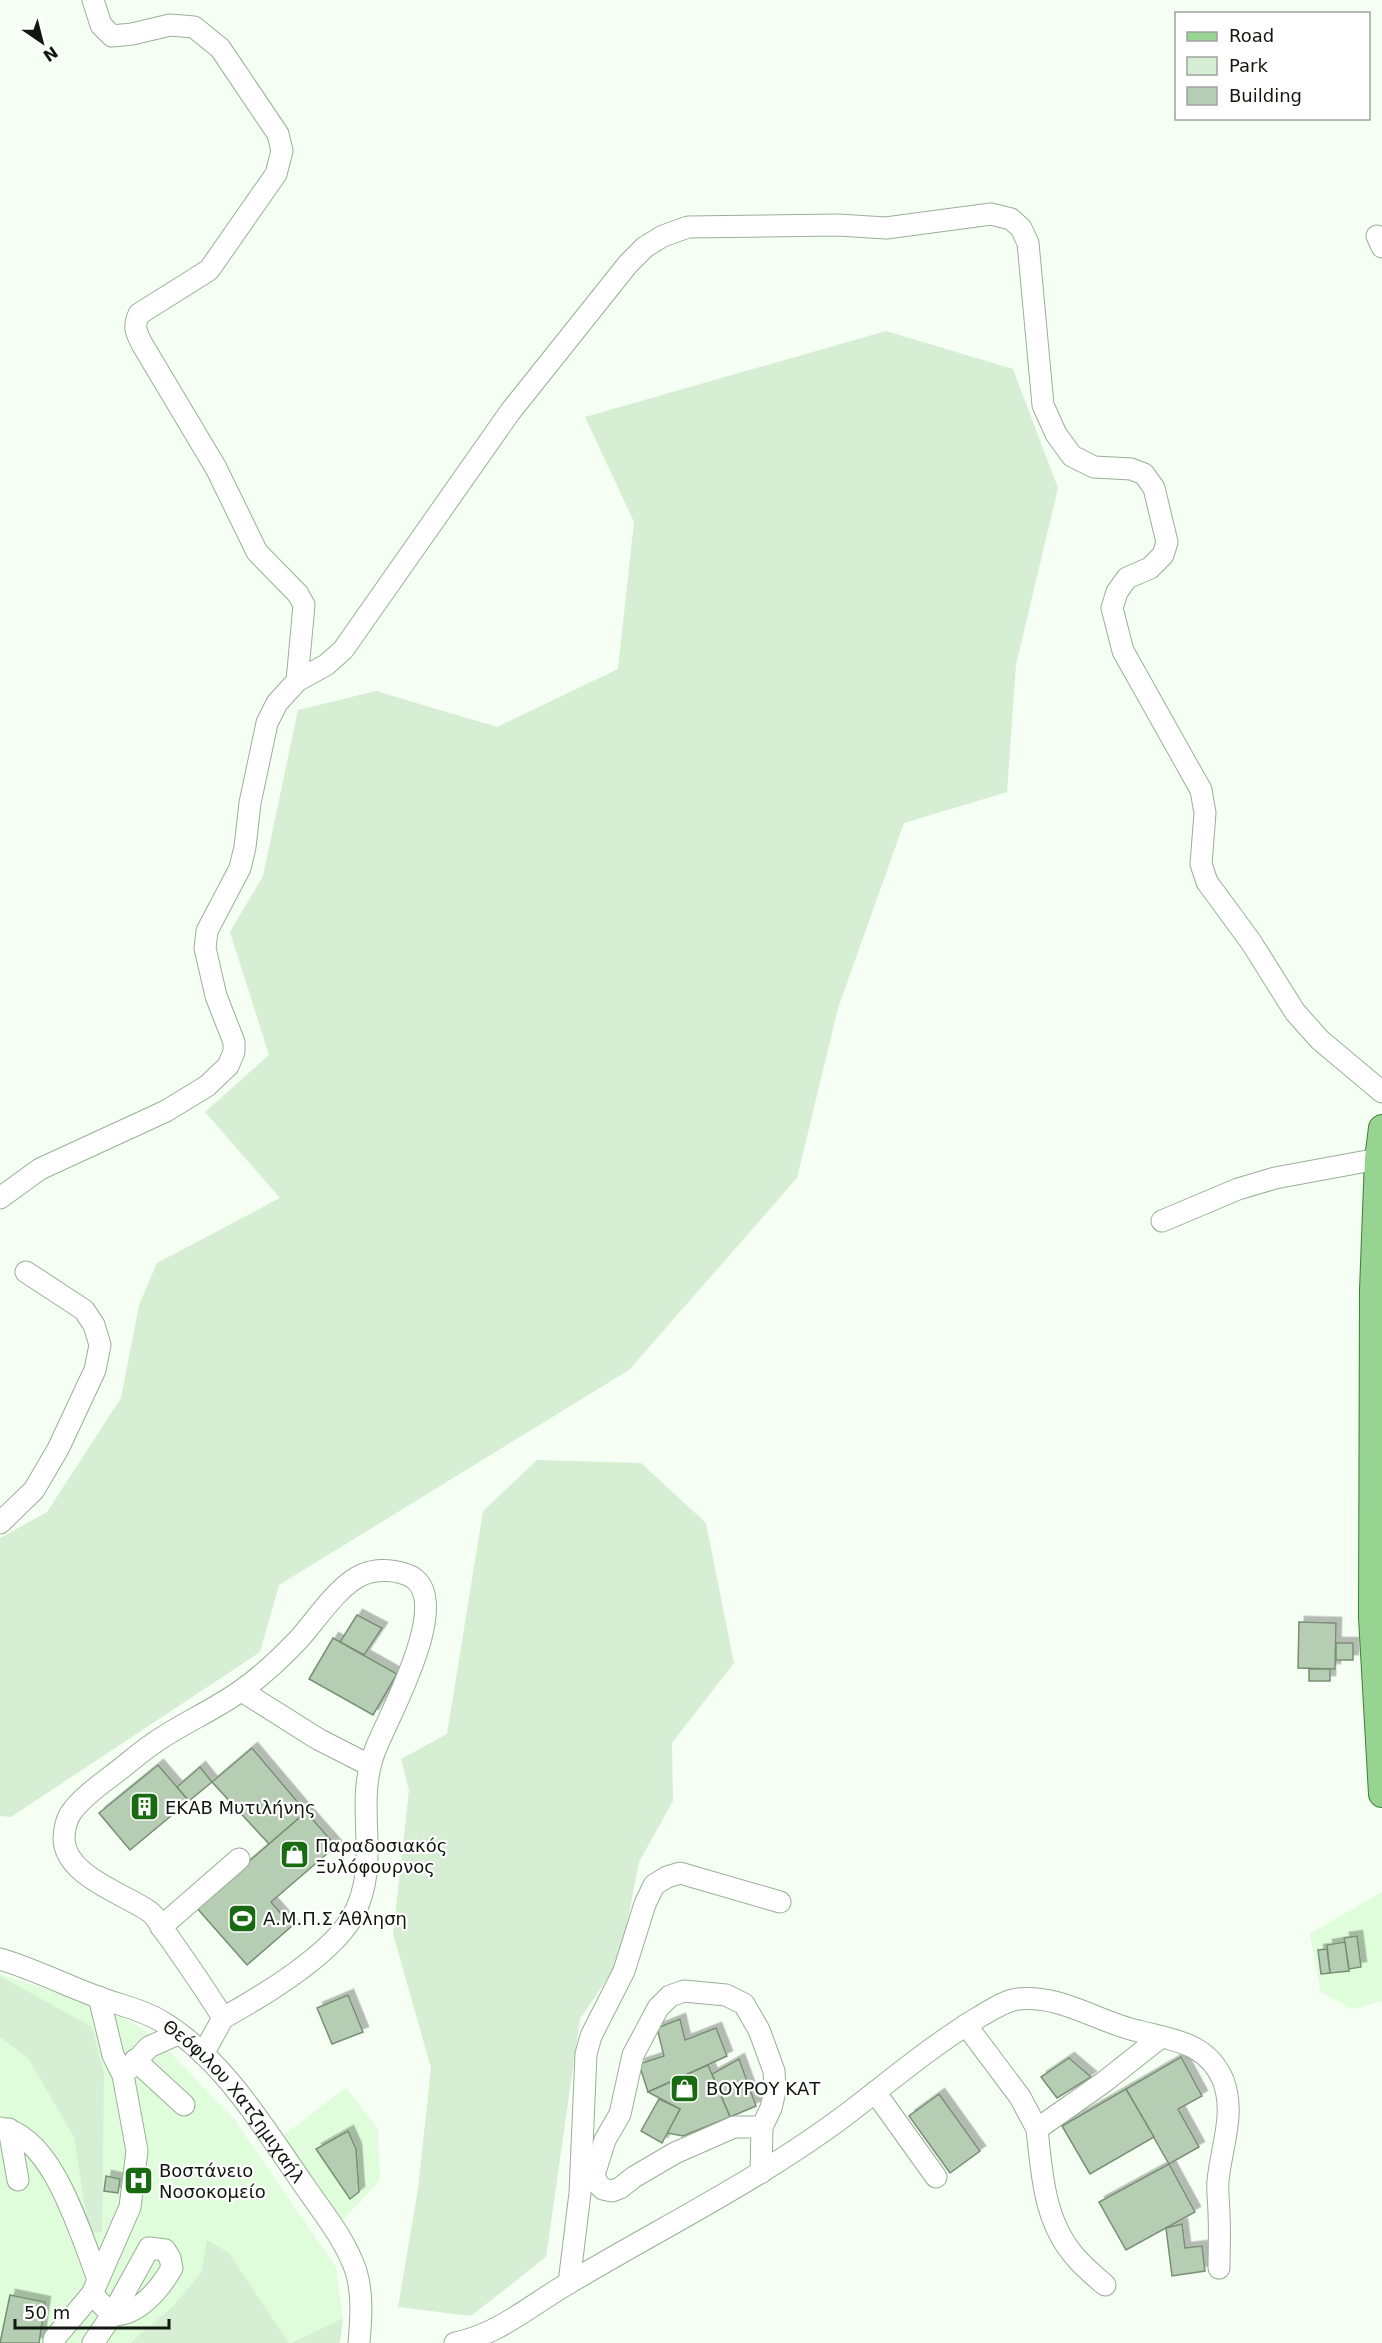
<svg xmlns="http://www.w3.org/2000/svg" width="1382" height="2343" font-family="'DejaVu Sans',sans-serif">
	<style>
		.built { fill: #dffddb }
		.green { fill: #d6eed3 }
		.building { fill: #b5cdb2; stroke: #788f75; stroke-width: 1.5; filter: url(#shadow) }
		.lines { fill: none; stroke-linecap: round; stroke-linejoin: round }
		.minor-casing { stroke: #99b096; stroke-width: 23 }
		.major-casing { stroke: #3a8033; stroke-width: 28 }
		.minor { stroke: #fff; stroke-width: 21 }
		.major { stroke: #97d491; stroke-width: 26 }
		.labels { text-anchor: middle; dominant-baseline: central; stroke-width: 4.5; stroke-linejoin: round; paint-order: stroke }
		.poi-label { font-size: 18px; fill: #10190f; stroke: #fff; text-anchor: start }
		.street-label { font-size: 18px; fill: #10190f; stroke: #fff }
	</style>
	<defs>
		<filter id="shadow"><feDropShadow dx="5.5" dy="-5.5" stdDeviation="0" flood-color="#0004"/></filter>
	</defs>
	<rect width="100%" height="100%" fill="#f5fff4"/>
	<g class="built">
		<path d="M1382 1892V2001L1352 2009 1321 1992 1310 1934Z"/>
		<path d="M0 1974 111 2011 154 2036 234 2119 336 2267 343 2319 289 2343 208 2240 201 2273 172 2307 130 2343H0Z"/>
		<path d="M346 2088 378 2129 380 2180 341 2222 280 2138Z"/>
	</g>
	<g class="green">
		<path d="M886 331 1013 369 1058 488 1016 665 1007 792 904 823 838 1008 797 1178 629 1370 279 1585 260 1652 11 1817 0 1816V1538L47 1512 121 1398 139 1305 157 1263 280 1198 205 1112 269 1055 230 932 263 876 298 710 376 691 497 727 618 669 634 522 585 417Z"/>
		<path d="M537 1460 641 1463 706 1523 734 1663 672 1743 673 1801 639 1862 620 1960 580 2019 546 2257 471 2316 398 2307 418 2189 431 2068 393 1934 409 1790 401 1759 447 1734 483 1511Z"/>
		<path d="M0 1976 92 2027 104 2073 102 2232 89 2233 74 2137 28 2058 0 2037Z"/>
		<path d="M207 2240 229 2253 289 2343H130L172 2307 201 2273Z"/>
		<path d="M343 2319 340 2343H290L342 2319Z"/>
	</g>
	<g class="building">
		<path d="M357 1615 382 1628 364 1655 340 1642Z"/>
		<path d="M1299 1622 1336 1623 1335 1669 1298 1668Z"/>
		<path d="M333 1638 397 1674 373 1715 309 1679Z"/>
		<rect x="1336" y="1643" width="17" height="17"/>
		<rect x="1309" y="1669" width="21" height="12"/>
		<path d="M252 1748 306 1812 269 1844 212 1782Z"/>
		<path d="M158 1765 189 1801 130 1850 99 1813Z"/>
		<path d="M200 1767 212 1782 189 1801 177 1787Z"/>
		<path d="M306 1812 336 1846 271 1902 292 1926 247 1965 196 1907Z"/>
		<path d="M1357 1936 1361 1967 1349 1969 1344 1938Z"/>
		<path d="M1345 1942 1349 1971 1330 1973 1327 1945Z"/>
		<path d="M1327 1949 1330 1973 1321 1974 1318 1950Z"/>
		<path d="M348 1995 363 2032 332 2044 317 2008Z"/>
		<path d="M680 2019 685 2040 716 2028 727 2056 648 2092 639 2064 664 2056 657 2028Z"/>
		<path d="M1181 2057 1202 2096 1178 2109 1199 2147 1169 2164 1126 2089Z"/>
		<path d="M1069 2058 1091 2077 1057 2098 1041 2077Z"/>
		<path d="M739 2059 756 2106 730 2117 712 2074Z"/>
		<path d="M708 2065 730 2117 683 2136 667 2133 680 2109 648 2092Z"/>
		<path d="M1126 2089 1154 2137 1090 2174 1062 2126Z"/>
		<path d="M939 2094 980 2151 950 2173 909 2116Z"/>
		<path d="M659 2099 680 2109 662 2143 641 2131Z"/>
		<path d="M348 2131 356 2149 359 2192 350 2199 316 2149Z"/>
		<path d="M1169 2164 1195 2212 1126 2250 1099 2202Z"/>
		<path d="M106 2176 120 2179 118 2193 104 2191Z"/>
		<path d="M1182 2224 1185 2248 1202 2246 1205 2271 1172 2276 1166 2228Z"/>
		<path d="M10 2295 45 2302 39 2343H0Z"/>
	</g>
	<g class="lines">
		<defs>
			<g id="minor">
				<path d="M93 0 101 25 112 36 132 34 170 25 194 27 220 48 278 134 282 151 276 174 209 270 139 314C133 327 136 332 142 344L216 468 257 552 298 594 304 605 297 681"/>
				<path d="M1377 236 1382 247"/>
				<path d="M0 1198 40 1169 166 1111 207 1086 228 1066 234 1052V1042L216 996 205 948 207 931 240 868 245 847 250 803 267 723 277 703 297 681 326 665 343 650 510 412 628 264 645 247 663 236 688 227 838 225 886 228 991 214 1011 219 1021 228 1028 243 1043 405 1056 434 1072 456 1094 467 1131 469 1144 474 1154 488 1167 542 1163 555 1150 568 1127 578 1117 592 1112 608 1123 651 1201 790 1205 813 1201 864 1207 882 1251 942 1295 1012 1320 1040 1382 1092"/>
				<path d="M1162 1221 1238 1189 1275 1178 1378 1159 1382 1155"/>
				<path d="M0 1523 34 1490 58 1449 95 1370 100 1345 94 1325 84 1310 26 1272"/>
				<path d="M242 1691 318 1739 369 1765"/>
				<path d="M161 1927 239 1859"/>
				<path id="s1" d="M0 1959C34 1969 65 1985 98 1997 119 2005 141 2009 161 2021 223 2058 264 2128 304 2185 323 2213 345 2239 356 2271 363 2294 361 2319 359 2343"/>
				<path d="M966 2025 1020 2097 1037 2129 1104 2082 1161 2037"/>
				<path d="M203 2054 223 2018C206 1990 187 1963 168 1936 162 1929 157 1917 150 1912 125 1894 65 1876 64 1839 64 1829 67 1817 73 1810 83 1797 98 1786 110 1777 125 1766 139 1753 154 1743 181 1724 212 1711 239 1692 261 1677 280 1659 299 1639 316 1620 340 1583 364 1574 378 1568 399 1570 412 1577 453 1602 389 1715 376 1748 352 1806 383 1860 353 1916 331 1955 261 1997 223 2018"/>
				<path d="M135 2060 184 2105"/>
				<path d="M123 2075 149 2047 178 2034"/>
				<path d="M875 2092 936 2177"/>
				<path d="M0 2128C53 2135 81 2236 98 2279"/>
				<path d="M9 2129 18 2180"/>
				<path d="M1037 2129C1042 2175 1044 2224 1078 2260 1086 2269 1096 2277 1105 2285"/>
				<path d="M761 2173 762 2127 771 2108 775 2091 774 2071 759 2030 744 2004 726 1995 684 1991 670 1996 658 2008 633 2055 620 2114 605 2140 594 2175 598 2184 603 2189 612 2191 620 2188 634 2177 675 2153 734 2127H762"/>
				<path d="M569 2283 580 2193 586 2054 591 2036 624 1971 645 1904 654 1885 667 1877 680 1873 780 1902"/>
				<path d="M92 2294 112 2315C138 2316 160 2289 172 2268L170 2258 165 2250 149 2248 112 2315 93 2343"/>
				<path d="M54 2343V2339L92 2294 130 2207 137 2151 123 2075 113 2055 99 1997"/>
				<path d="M455 2343C498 2335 532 2304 569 2283 661 2228 757 2181 843 2117 888 2083 931 2046 979 2017 991 2010 1004 2001 1018 1999 1060 1994 1098 2022 1138 2031 1172 2040 1207 2042 1223 2080 1236 2114 1221 2147 1218 2181 1217 2192 1219 2203 1219 2214 1220 2232 1219 2250 1219 2268"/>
			</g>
			<path id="major" d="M1382 1128 1378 1159 1373 1290 1372 1617 1382 1794"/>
		</defs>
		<use href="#minor" class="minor-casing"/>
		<use href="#major" class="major-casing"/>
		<use href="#minor" class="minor"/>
		<use href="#major" class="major"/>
	</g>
	<defs>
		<symbol id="building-square" viewBox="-11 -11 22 22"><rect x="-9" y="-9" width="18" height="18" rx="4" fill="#186b10" stroke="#fff"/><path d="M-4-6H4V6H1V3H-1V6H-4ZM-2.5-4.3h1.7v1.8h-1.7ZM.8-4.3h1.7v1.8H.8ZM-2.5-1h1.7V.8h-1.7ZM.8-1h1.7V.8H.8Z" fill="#fff"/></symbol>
		<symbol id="shop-square" viewBox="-11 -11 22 22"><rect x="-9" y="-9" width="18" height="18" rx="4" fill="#186b10" stroke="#fff"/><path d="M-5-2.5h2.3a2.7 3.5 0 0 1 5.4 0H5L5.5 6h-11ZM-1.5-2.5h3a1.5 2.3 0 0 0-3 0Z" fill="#fff"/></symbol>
		<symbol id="stadium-square" viewBox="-11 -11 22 22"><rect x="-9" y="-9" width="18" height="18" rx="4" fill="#186b10" stroke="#fff"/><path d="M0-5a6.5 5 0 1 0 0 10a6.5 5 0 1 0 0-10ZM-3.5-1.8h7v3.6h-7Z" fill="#fff"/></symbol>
		<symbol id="hospital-square" viewBox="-11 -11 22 22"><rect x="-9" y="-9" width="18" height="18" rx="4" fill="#186b10" stroke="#fff"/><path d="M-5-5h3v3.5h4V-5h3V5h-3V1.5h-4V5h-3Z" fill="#fff"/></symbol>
	</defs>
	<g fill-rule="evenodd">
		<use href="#building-square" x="128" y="1790" width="33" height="33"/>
		<use href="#shop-square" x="278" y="1838" width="33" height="33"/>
		<use href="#stadium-square" x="226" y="1902" width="33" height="33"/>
		<use href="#shop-square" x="668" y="2072" width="33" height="33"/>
		<use href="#hospital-square" x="122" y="2164" width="33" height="33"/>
	</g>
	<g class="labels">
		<g class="poi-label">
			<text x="165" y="1807">ΕΚΑΒ Μυτιλήνης</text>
			<text x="315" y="1845">Παραδοσιακός<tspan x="315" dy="21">Ξυλόφουρνος</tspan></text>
			<text x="263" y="1918">Α.Μ.Π.Σ Άθληση</text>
			<text x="706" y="2088">ΒΟΥΡΟΥ ΚΑΤ</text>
			<text x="159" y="2170">Βοστάνειο<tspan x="159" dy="21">Νοσοκομείο</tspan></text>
		</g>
		<g class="street-label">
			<text stroke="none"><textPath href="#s1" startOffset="282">Θεόφιλου Χατζημιχαήλ</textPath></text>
		</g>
	</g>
	<rect x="1175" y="12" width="195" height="108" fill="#ffffff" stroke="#9fa39f" stroke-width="1.5"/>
	<rect x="1187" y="32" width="30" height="9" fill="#97d491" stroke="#9fa39f" stroke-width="1.5"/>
	<text x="1229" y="42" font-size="18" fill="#10190f">Road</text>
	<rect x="1187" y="57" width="30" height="18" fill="#d6eed3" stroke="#9fa39f" stroke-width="1.5"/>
	<text x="1229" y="72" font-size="18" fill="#10190f">Park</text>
	<rect x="1187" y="87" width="30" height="18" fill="#b5cdb2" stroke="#9fa39f" stroke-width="1.5"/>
	<text x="1229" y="102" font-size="18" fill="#10190f">Building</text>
	<g transform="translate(42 42) rotate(145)" stroke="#ffffff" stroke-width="4.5" paint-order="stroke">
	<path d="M0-4.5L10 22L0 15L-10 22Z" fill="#10190f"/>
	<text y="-9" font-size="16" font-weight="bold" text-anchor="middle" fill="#10190f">N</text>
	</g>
	<path d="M15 2319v9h154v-9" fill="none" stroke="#10190f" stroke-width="3"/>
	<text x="24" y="2319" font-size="18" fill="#10190f" stroke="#ffffff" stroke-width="4.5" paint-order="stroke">50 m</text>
</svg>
